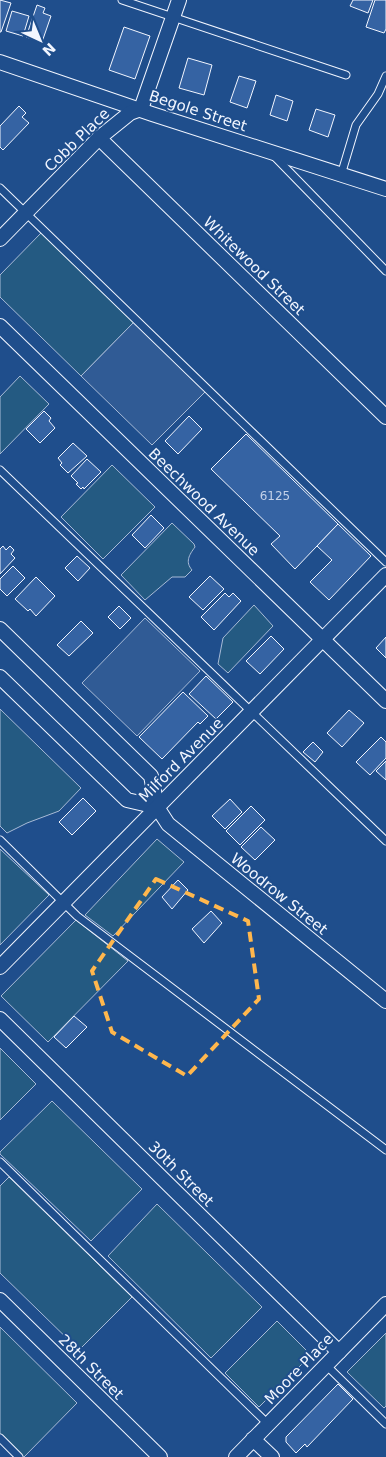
<svg xmlns="http://www.w3.org/2000/svg" width="386" height="1457" font-family="'DejaVu Sans',sans-serif">
	<style>
		.green { fill: #245a82; stroke: #a8bbd7 }
		.parking { fill: #305b95; stroke: #a8bbd7 }
		.building { fill: #3563a3; stroke: #f2f6ff }
		.lines { fill: none; stroke-linecap: round; stroke-linejoin: round }
		.service-casing { stroke: #f2f6ff; stroke-width: 9 }
		.minor-casing { stroke: #f2f6ff; stroke-width: 16 }
		.service { stroke: #1f4e8c; stroke-width: 7 }
		.minor { stroke: #1f4e8c; stroke-width: 14 }
		.marked { fill: none; stroke: #ffb74d; stroke-width: 4; stroke-dasharray: 10 6; stroke-linejoin: round }
		.labels { text-anchor: middle; dominant-baseline: central; stroke-width: 4; stroke-linejoin: round; paint-order: stroke }
		.number-label { font-size: 12px; fill: #c3d1e8 }
		.street-label { font-size: 15px; fill: #f2f6ff; stroke: #1f4e8c }
	</style>
	<rect width="100%" height="100%" fill="#1f4e8c"/>
	<g class="green">
		<path d="M42 232 134 322 81 376 0 297V275Z"/>
		<path d="M20 376 49 404 0 454V397Z"/>
		<path d="M112 465 155 507 103 559 61 517Z"/>
		<path d="M172 523 194 544 195 547C189 555 185 562 192 570L185 577H172L145 600 121 575Z"/>
		<path d="M254 605 273 626 228 673 218 664 223 638Z"/>
		<path d="M0 709 81 788 59 811 27 823 7 833 0 826Z"/>
		<path d="M157 839 184 862 113 936 85 915Z"/>
		<path d="M0 849 49 895 0 945Z"/>
		<path d="M76 920 128 961 48 1042 1 996Z"/>
		<path d="M0 1048 36 1084 0 1120Z"/>
		<path d="M52 1101 142 1189 91 1241 0 1154V1152Z"/>
		<path d="M9 1177 132 1297 79 1350 0 1273V1186Z"/>
		<path d="M157 1204 262 1307 211 1358 108 1256Z"/>
		<path d="M277 1321 311 1355 259 1407 225 1373Z"/>
		<path d="M0 1327 77 1403 24 1457H22L0 1435Z"/>
		<path d="M386 1333V1406L384 1408 347 1372Z"/>
	</g>
	<g class="parking">
		<path d="M134 322 205 392 152 445 81 376Z"/>
		<path d="M145 618 200 671 137 736 82 683Z"/>
	</g>
	<g class="building">
		<path d="M0 0 11 3 1 32H0Z"/>
		<path d="M353 0H373L368 13 350 6Z"/>
		<path d="M375 0H386V29L384 33 366 27Z"/>
		<path d="M37 5 45 8 43 13 51 16 42 42 26 37Z"/>
		<path d="M12 11 29 16 23 36 6 31Z"/>
		<path d="M124 27 150 36 135 79 109 70Z"/>
		<path d="M188 58 212 65 204 95 179 88Z"/>
		<path d="M239 76 256 81 247 108 230 102Z"/>
		<path d="M276 95 293 101 287 121 270 115Z"/>
		<path d="M19 106 26 113 22 117 29 123 3 150 0 147V126Z"/>
		<path d="M316 109 335 115 328 137 309 130Z"/>
		<path d="M44 411 51 418 49 421 55 428 40 443 26 429Z"/>
		<path d="M189 416 202 429 178 454 165 441Z"/>
		<path d="M246 434 338 524 295 569 271 544 280 536 211 469Z"/>
		<path d="M73 443 87 456 68 473 60 465 62 463 58 458Z"/>
		<path d="M87 459 101 472 84 489 83 487 81 489 76 484 78 483 71 476Z"/>
		<path d="M151 515 164 528 145 548 132 535Z"/>
		<path d="M338 524 371 556 329 600 310 582 332 560 317 546Z"/>
		<path d="M3 546 6 550 10 546 14 550 11 554 15 558 0 574V549Z"/>
		<path d="M77 556 90 568 78 581 65 568Z"/>
		<path d="M13 566 25 578 7 596 0 589V579Z"/>
		<path d="M210 576 224 589 203 610 189 597Z"/>
		<path d="M36 577 55 596 36 616 30 609 28 611 15 599Z"/>
		<path d="M225 593 229 597 233 593 241 601 214 630 201 617Z"/>
		<path d="M119 606 131 618 120 629 108 617Z"/>
		<path d="M81 621 93 633 69 656 57 645Z"/>
		<path d="M271 636 284 649 260 674 246 661Z"/>
		<path d="M386 637V658L376 648Z"/>
		<path d="M206 676 233 702 216 719 189 694Z"/>
		<path d="M183 692 208 716 200 724 198 722 162 759 139 737Z"/>
		<path d="M349 710 364 723 342 747 327 733Z"/>
		<path d="M381 737 386 742V758L370 775 356 762Z"/>
		<path d="M313 742 323 752 315 762 303 752Z"/>
		<path d="M386 761V780L376 771Z"/>
		<path d="M83 798 96 811 72 835 59 822Z"/>
		<path d="M230 799 242 812 225 829 212 816Z"/>
		<path d="M251 806 265 820 240 845 226 831Z"/>
		<path d="M261 827 275 840 255 860 241 847Z"/>
		<path d="M178 880 188 890 172 909 162 897Z"/>
		<path d="M211 911 222 923 204 943 192 929Z"/>
		<path d="M74 1016 87 1027 66 1048 54 1037Z"/>
		<path d="M338 1384 353 1399 307 1447 305 1444 296 1453 286 1442V1437Z"/>
	</g>
	<g class="lines">
		<defs>
			<g id="service">
				<path d="M122 0 346 75"/>
				<path d="M274 156 386 271"/>
				<path d="M341 175 356 125 378 94 386 76"/>
				<path d="M0 188 386 562"/>
				<path d="M0 470 386 841"/>
				<path d="M0 840 77 916 386 1150"/>
				<path d="M0 1162 268 1424"/>
				<path d="M326 1365 386 1424"/>
				<path d="M0 1438 19 1457"/>
			</g>
			<g id="minor">
				<path d="M0 62 152 114 386 189"/>
				<path d="M99 138 386 417"/>
				<path d="M0 239 99 138 130 113 141 109 179 0"/>
				<path d="M0 326 386 701"/>
				<path d="M0 629 151 776 157 807 168 824 386 1001"/>
				<path d="M0 677 127 800 157 807"/>
				<path d="M0 967 386 575"/>
				<path d="M0 1019 339 1352"/>
				<path d="M0 1300 160 1457"/>
				<path d="M253 1439 272 1457"/>
				<path d="M236 1457 386 1304"/>
			</g>
		</defs>
		<use href="#service" class="service-casing"/>
		<use href="#minor" class="minor-casing"/>
		<use href="#service" class="service"/>
		<use href="#minor" class="minor"/>
	</g>
	<path class="marked" d="M156 879 248 921 259 999 187 1076 112 1032 92 971Z"/>
	<g class="labels">
		<g class="number-label">
			<text x="275" y="496">6125</text>
		</g>
		<g class="street-label">
			<text transform="translate(198 111) rotate(18)">Begole Street</text>
			<text transform="translate(77 140) rotate(-44)">Cobb Place</text>
			<text transform="translate(254 266) rotate(44)">Whitewood Street</text>
			<text transform="translate(204 502) rotate(44)">Beechwood Avenue</text>
			<text transform="translate(181 760) rotate(-45)">Milford Avenue</text>
			<text transform="translate(279 894) rotate(39)">Woodrow Street</text>
			<text transform="translate(181 1174) rotate(45)">30th Street</text>
			<text transform="translate(91 1367) rotate(45)">28th Street</text>
			<text transform="translate(299 1369) rotate(-46)">Moore Place</text>
		</g>
	</g>
	<g transform="translate(40 40) rotate(136)" stroke="#1f4e8c" stroke-width="4" paint-order="stroke">
	<path d="M0-4L9 19L0 12L-9 19Z" fill="#f2f6ff"/>
	<text y="-8" font-size="14" font-weight="bold" text-anchor="middle" fill="#f2f6ff">N</text>
	</g>
</svg>
